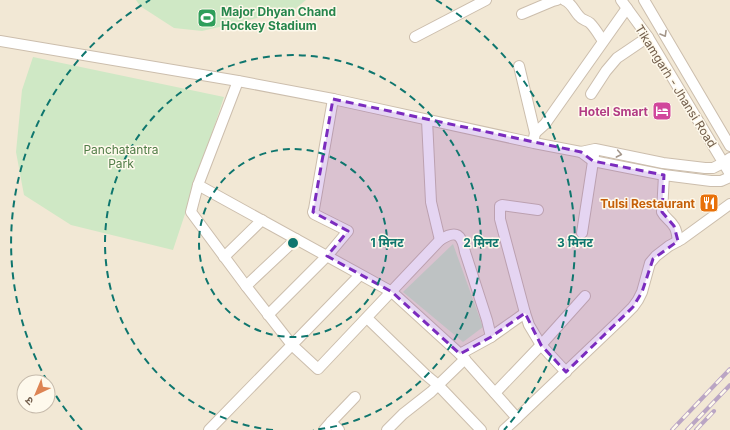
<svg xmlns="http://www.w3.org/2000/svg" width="730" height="430" font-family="Inter,'Noto Sans Devanagari',sans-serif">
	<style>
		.residential { fill: #f2e8d5; fill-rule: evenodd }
		.green { fill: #cfe8c5 }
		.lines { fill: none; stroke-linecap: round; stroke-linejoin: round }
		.minor-casing { stroke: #ccbead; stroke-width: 12 }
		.minor { stroke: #fff; stroke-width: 10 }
		.rail-casing { stroke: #baa5c4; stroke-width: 4 }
		.rail { stroke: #fef9ec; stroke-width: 2.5; stroke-dasharray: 8; stroke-linecap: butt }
		.oneway { stroke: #a4978b }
		.marked { fill: #7b2cbf; fill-opacity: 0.2; stroke: #7b2cbf; stroke-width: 3; stroke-dasharray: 8 5; stroke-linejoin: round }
		.ring { fill: none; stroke: #0f766e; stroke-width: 2; stroke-dasharray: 7 5 }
		.labels { text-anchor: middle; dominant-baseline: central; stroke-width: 3; stroke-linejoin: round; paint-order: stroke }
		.leisure-label { font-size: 12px; font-weight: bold; fill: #27864d; stroke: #fef9ec; text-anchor: start }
		.street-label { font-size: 12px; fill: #735f4c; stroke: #fef9ec }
		.hotel-label { font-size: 12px; font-weight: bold; fill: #b23c85; stroke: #fef9ec; text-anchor: end }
		.park-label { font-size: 12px; fill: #517d48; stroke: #fef9ec }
		.food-label { font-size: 12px; font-weight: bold; fill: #c56008; stroke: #fef9ec; text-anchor: end }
		.centre { fill: #0f766e; stroke: #fef9ec; stroke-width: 2 }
		.ring-label { font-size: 12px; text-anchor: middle; font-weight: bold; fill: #0f766e; stroke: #fef9ec; stroke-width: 3; stroke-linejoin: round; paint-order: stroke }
	</style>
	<rect width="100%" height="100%" fill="#fbf6e6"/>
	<path class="residential" d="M0 0H730V430H0ZM24 382H48V406H24Z"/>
	<g class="green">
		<path d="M136 0H306L295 9 202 31 174 28 140 6Z"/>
		<path d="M33 57 224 97 173 250 71 225 24 195 16 152 22 90Z"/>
		<path d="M453 244 483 327 463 342 403 292Z"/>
	</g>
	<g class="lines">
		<defs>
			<g id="minor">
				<path d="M564 0C572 3 574 11 579 16 582 20 586 20 590 23 595 28 599 35 603 41"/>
				<path d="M621 0 648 37 730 174"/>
				<path d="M644 0 730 146"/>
				<path d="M522 14 553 1 557 0"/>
				<path d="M415 37 486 0"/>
				<path d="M0 41 238 81 333 99 534 143 581 152 595 149 663 163 705 168H713L723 163 730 158"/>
				<path d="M519 66 535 133 534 138"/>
				<path d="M238 81 198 185 392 292 460 354 517 418 504 430"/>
				<path d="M591 94 606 71 617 58 648 37"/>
				<path d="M427 120 431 202 440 240"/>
				<path d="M535 133 545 124 627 8"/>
				<path d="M581 152 593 161 664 175 711 181H721L730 177"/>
				<path d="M664 175 662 212C665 218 670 220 673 225 677 229 677 236 678 241"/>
				<path d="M198 185 191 212 246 286 292 345 318 369 440 240C457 229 462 235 465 252L487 320 491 337 460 354"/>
				<path d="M538 210 502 205 500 206V219L525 313 529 325 541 345 566 372"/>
				<path d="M582 233 594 155"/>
				<path d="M224 257 262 220"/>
				<path d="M246 286 296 239"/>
				<path d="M268 315 327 256 348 231 314 214 313 212 314 209 333 99"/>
				<path d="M367 318 426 375 438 385 481 430"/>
				<path d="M491 337 525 313"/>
				<path d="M495 393 541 345 585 296"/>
				<path d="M517 418 621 319 633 307 638 300 642 292 650 263 656 256 669 246 682 239 730 204"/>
				<path d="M331 422 355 397"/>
				<path d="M209 430 360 275"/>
				<path d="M324 430 331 422 339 430"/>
				<path d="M387 430 403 414 431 392 465 359"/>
			</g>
		</defs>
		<use href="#minor" class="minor-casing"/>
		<use href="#minor" class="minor"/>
		<defs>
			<g id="rail">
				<path d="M672 430 730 369"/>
				<path d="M687 430 730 385"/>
				<path d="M696 430 714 411"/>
			</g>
		</defs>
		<use href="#rail" class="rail-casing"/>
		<use href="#rail" class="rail"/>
	</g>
	<defs><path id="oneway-chevron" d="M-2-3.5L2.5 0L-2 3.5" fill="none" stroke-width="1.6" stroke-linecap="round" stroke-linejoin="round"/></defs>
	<g class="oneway">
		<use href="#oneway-chevron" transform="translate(664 34) rotate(60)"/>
		<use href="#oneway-chevron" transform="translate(619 154) rotate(11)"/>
	</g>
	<path class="marked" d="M333 99 581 152 593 161 664 175 662 212 674 226 678 241 653 259 642 292 633 307 566 372 541 345 525 313 491 337 460 354 392 292 327 256 348 231 313 212Z"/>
	<g class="ring">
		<circle cx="293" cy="243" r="94"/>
		<path d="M273 430A188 188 0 1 1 313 430"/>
		<path d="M82 430A282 282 0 0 1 150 0M436 0A282 282 0 0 1 504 430"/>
	</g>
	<defs>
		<symbol id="stadium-square" viewBox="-11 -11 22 22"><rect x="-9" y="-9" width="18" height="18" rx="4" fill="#2e9e5b" stroke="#fef9ec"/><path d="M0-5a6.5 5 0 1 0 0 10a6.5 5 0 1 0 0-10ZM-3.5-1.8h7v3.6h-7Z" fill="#fff"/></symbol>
		<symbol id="hotel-square" viewBox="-11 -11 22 22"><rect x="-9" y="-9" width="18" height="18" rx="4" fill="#d1479c" stroke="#fef9ec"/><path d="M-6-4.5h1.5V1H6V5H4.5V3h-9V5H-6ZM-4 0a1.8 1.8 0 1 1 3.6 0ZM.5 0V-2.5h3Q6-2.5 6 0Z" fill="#fff"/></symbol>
		<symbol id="restaurant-square" viewBox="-11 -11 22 22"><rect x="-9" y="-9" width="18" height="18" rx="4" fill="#e8710a" stroke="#fef9ec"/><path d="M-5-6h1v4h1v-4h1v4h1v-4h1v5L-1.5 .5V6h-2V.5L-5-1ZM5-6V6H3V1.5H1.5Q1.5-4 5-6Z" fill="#fff"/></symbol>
	</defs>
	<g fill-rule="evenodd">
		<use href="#stadium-square" x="196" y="7" width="22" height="22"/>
		<use href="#hotel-square" x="651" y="100" width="22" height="22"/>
		<use href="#restaurant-square" x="698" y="192" width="22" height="22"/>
	</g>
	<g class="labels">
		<g class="leisure-label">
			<text x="221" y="11">Major Dhyan Chand<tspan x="221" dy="14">Hockey Stadium</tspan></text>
		</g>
		<g class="street-label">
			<text transform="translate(676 86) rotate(58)">Tikamgarh - Jhansi Road</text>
		</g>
		<g class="hotel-label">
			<text x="648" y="111">Hotel Smart</text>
		</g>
		<g class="park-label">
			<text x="121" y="149">Panchatantra<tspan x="121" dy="14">Park</tspan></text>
		</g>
		<g class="food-label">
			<text x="695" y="203">Tulsi Restaurant</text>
		</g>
	</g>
	<circle cx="293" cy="243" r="6" class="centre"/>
	<g class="ring-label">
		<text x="387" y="247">1 मिनट</text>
		<text x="481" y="247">2 मिनट</text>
		<text x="575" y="247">3 मिनट</text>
	</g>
	<g transform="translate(36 394) rotate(224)"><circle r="19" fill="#fef9ec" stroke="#c6bbac"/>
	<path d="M0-3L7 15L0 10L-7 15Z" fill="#dd8453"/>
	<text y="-6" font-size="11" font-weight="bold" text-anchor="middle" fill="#735f4c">उ</text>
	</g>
</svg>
